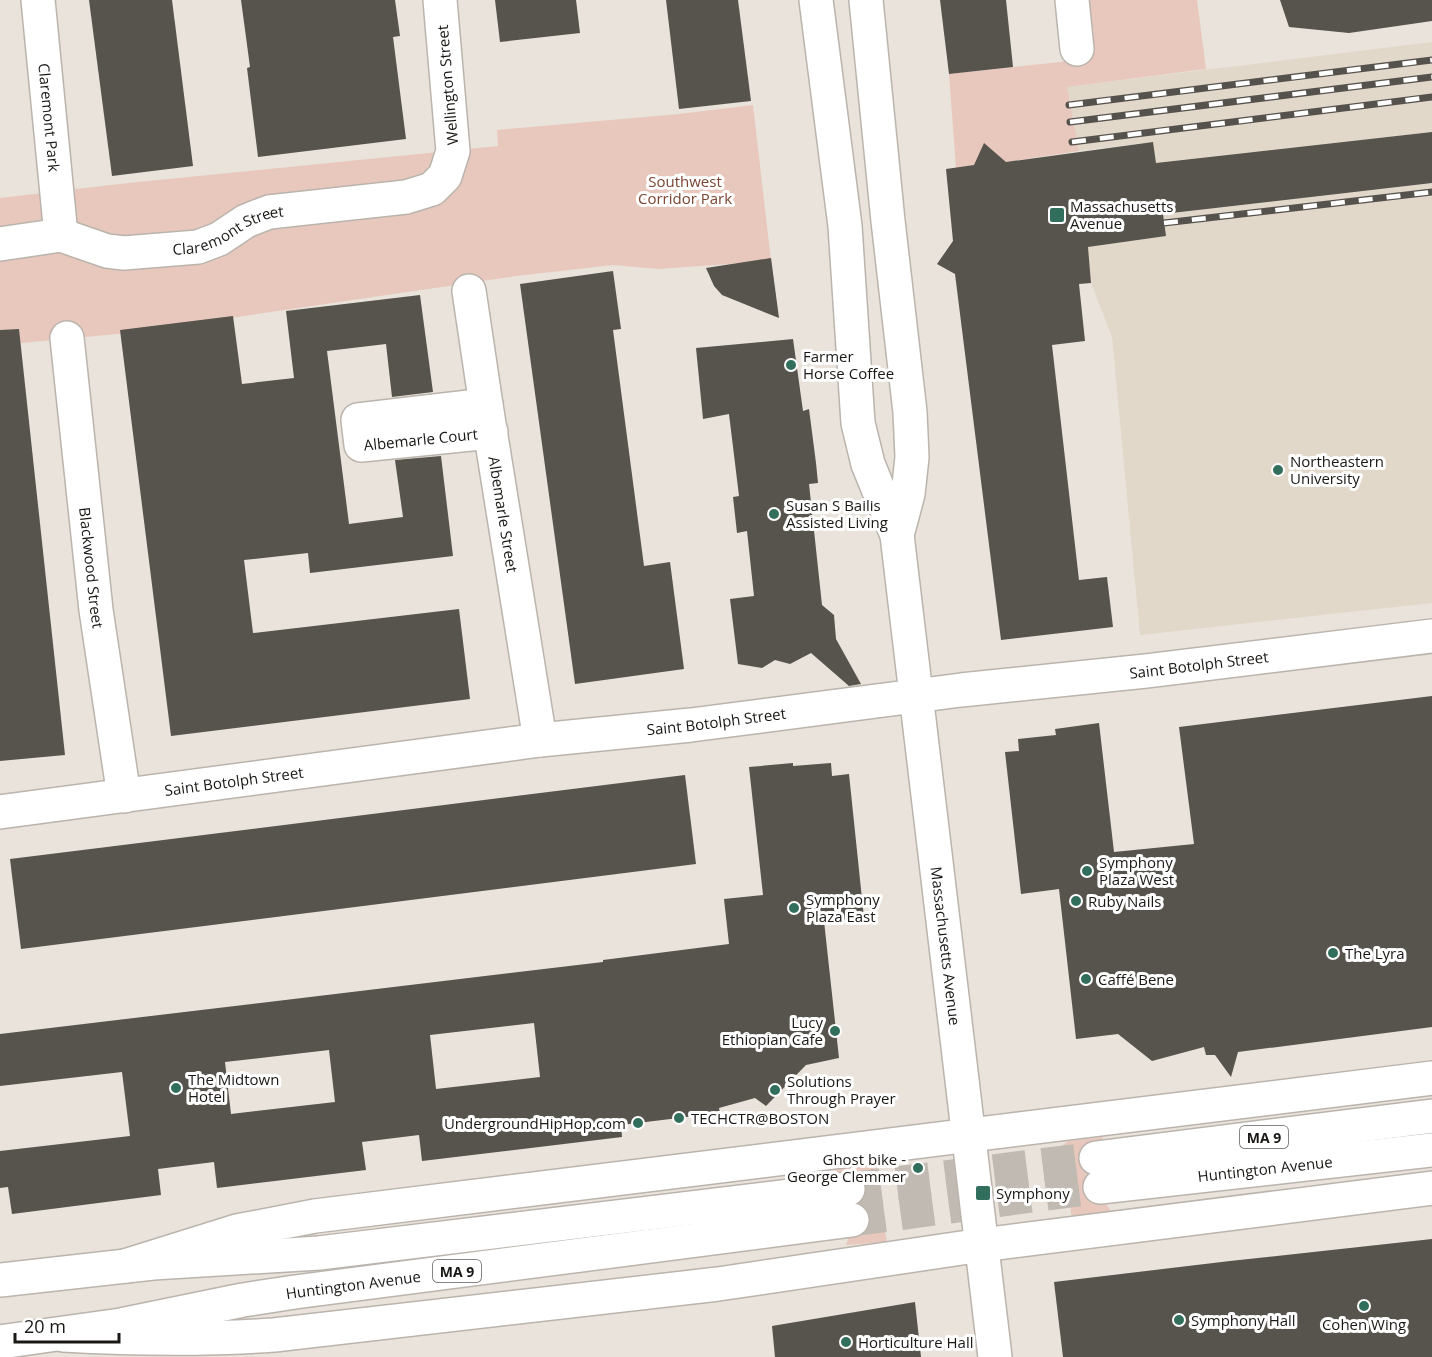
<svg xmlns="http://www.w3.org/2000/svg" width="1432" height="1357" font-family="'Open Sans',sans-serif">
	<style>
		.built { fill: #e2d8c9 }
		.green { fill: #e8c8bd }
		.building { fill: #56544d; fill-rule: evenodd }
		.lines { fill: none; stroke-linecap: round; stroke-linejoin: round }
		.major-tunnel { stroke: #c0bab3; stroke-width: 33; stroke-dasharray: 33 16; stroke-linecap: butt }
		.minor-casing { stroke: #bab4ad; stroke-width: 36 }
		.major-casing { stroke: #bab4ad; stroke-width: 36 }
		.minor { stroke: #fff; stroke-width: 33 }
		.major { stroke: #fff; stroke-width: 33 }
		.rail-casing { stroke: #55524e; stroke-width: 7 }
		.rail { stroke: #fff; stroke-width: 4.5; stroke-dasharray: 14; stroke-linecap: butt }
		.poi-dot { fill: #316f5c; stroke: #fff; stroke-width: 2 }
		.labels { text-anchor: middle; dominant-baseline: central; stroke-width: 6; stroke-linejoin: round; paint-order: stroke }
		.shield { fill: #fff; stroke: #5f5d5b; stroke-width: 1.5 }
		.shield-label { font-size: 14px; font-weight: bold; fill: #1a1815 }
		.street-label { font-size: 15px; fill: #1a1815; stroke: #fff }
		.park-label { font-size: 15px; fill: #7a4532; stroke: #fff }
		.poi-label { font-size: 15px; fill: #1a1815; stroke: #fff; text-anchor: start }
	</style>
	<rect width="100%" height="100%" fill="#e9e3db"/>
	<g class="built">
		<path d="M1432 42V132L1156 163 1152 142 1079 151 1066 87Z"/>
		<path d="M1432 183V603L1140 635 1112 337 1091 283 1088 247 1166 235 1163 214Z"/>
	</g>
	<g class="green">
		<path d="M1082 0H1197L1206 69 1067 87 1079 151 1000 163 997 155 992 150 978 165 956 168 949 74 1087 59Z"/>
		<path d="M753 105 771 261 658 269 613 265 516 276 128 333 0 345V198L128 183 498 146 497 130 679 114Z"/>
		<path d="M1103 1137 1096 1158 1101 1196 1112 1213 1076 1218 1071 1214 1069 1171 1063 1145 1068 1141Z"/>
		<path d="M877 1165 880 1204 887 1242 846 1245 853 1225 847 1185 835 1169Z"/>
	</g>
	<g class="building">
		<path d="M89 0H172L193 166 112 176Z"/>
		<path d="M241 0H395L400 36 393 37 406 139 258 157 247 68 250 67Z"/>
		<path d="M495 0H576L580 33 500 42Z"/>
		<path d="M666 0H738L751 101 679 109Z"/>
		<path d="M940 0H1006L1013 67 949 74Z"/>
		<path d="M1280 0H1432V21L1349 33 1289 27Z"/>
		<path d="M1432 132V183L1163 214 1166 236 1088 247 1091 283 1079 284 1085 341 1052 345 1079 580 1107 577 1113 627 1001 640 955 274 937 264 953 241 946 169 974 165 984 143 1006 162 1153 142 1156 163Z"/>
		<path d="M771 258 779 318 722 295 714 286 706 268Z"/>
		<path d="M613 271 621 329 613 330 644 566 670 562 684 669 575 684 520 284Z"/>
		<path d="M420 295 433 392 392 397 386 344 327 351 349 524 403 517 395 460 441 456 453 556 310 573 308 553 244 560 253 633 459 609 470 699 171 736 120 330 233 316 242 384 294 378 286 311Z"/>
		<path d="M19 329 65 755 0 761V330Z"/>
		<path d="M793 339 803 411 809 409 816 463 818 483 809 484 822 605 834 615 836 639 861 684 849 686 811 653 790 664 775 660 762 668 738 664 730 599 754 596 747 531 737 533 733 497 739 496 729 414 703 419 696 348Z"/>
		<path d="M1432 696V1027L1238 1052 1231 1077 1215 1055H1206L1204 1047 1152 1061 1118 1034 1076 1039 1059 889 1021 894 1005 752 1019 751 1018 739 1056 735 1055 729 1099 723 1114 852 1194 844 1179 727Z"/>
		<path d="M793 763V766L831 763 832 776 849 774 864 918 824 921 839 1058 806 1065 766 1106 755 1098 719 1108 720 1113 621 1125 622 1137 422 1161 419 1135 362 1142 366 1170 217 1188 214 1162 158 1169 161 1195 12 1214 8 1187 0 1188V1151L130 1136 122 1072 0 1086V1034L603 962V960L729 944 724 899 763 895 749 767ZM534 1023 540 1077 436 1089 430 1035ZM329 1050 335 1102 231 1114 225 1062Z"/>
		<path d="M685 775 696 864 21 949 10 859Z"/>
		<path d="M1432 1239V1357H1063L1054 1282 1230 1261Z"/>
		<path d="M915 1302 921 1357H775L772 1326Z"/>
	</g>
	<g class="lines">
		<g class="major-tunnel">
			<path d="M848 1189 1096 1158"/>
			<path d="M852 1220 1100 1187"/>
		</g>
		<defs>
			<g id="minor">
				<path id="s1" d="M38 0 61 235"/>
				<path d="M1072 0 1077 49"/>
				<path id="s2" d="M0 244 61 235 107 251 124 253 198 247 219 239 246 221 269 212 406 197 432 189 445 176 453 151 440 0"/>
				<path id="s3" d="M469 291 486 405 540 740"/>
				<path id="s4" d="M67 338 96 610 124 796"/>
				<path id="s5" d="M486 405 358 420 361 445 491 432"/>
				<path id="s6" d="M0 812 540 740 691 725 961 690 1146 671 1432 636"/>
			</g>
			<g id="major">
				<path id="s7" d="M816 0 845 226 858 423 868 464 897 535 995 1357"/>
				<path d="M866 0 888 221 910 412 912 457 908 494 897 535"/>
				<path d="M1096 1158 1432 1116"/>
				<path id="s8" d="M1100 1187 1432 1150"/>
				<path d="M125 1266 237 1231 315 1216 1432 1078"/>
				<path d="M0 1280 153 1263 319 1253 848 1189"/>
				<path d="M63 1335C135 1339 202 1340 274 1335L718 1284 982 1245 1432 1188"/>
				<path id="s9" d="M0 1342 121 1325 243 1300 295 1292 852 1220"/>
			</g>
		</defs>
		<use href="#minor" class="minor-casing"/>
		<use href="#major" class="major-casing"/>
		<use href="#minor" class="minor"/>
		<use href="#major" class="major"/>
		<defs>
			<g id="rail">
				<path d="M1069 105 1432 60"/>
				<path d="M1070 122 1432 77"/>
				<path d="M1072 142 1432 97"/>
				<path d="M1164 223 1432 192"/>
			</g>
		</defs>
		<use href="#rail" class="rail-casing"/>
		<use href="#rail" class="rail"/>
	</g>
	<g class="poi-dot">
		<rect x="1049" y="207" width="16" height="16" rx="3"/>
		<circle cx="791" cy="365" r="6"/>
		<circle cx="1278" cy="470" r="6"/>
		<circle cx="774" cy="514" r="6"/>
		<circle cx="1087" cy="871" r="6"/>
		<circle cx="1076" cy="901" r="6"/>
		<circle cx="794" cy="908" r="6"/>
		<circle cx="1333" cy="953" r="6"/>
		<circle cx="1086" cy="979" r="6"/>
		<circle cx="835" cy="1031" r="6"/>
		<circle cx="176" cy="1088" r="6"/>
		<circle cx="775" cy="1090" r="6"/>
		<circle cx="679" cy="1118" r="6"/>
		<circle cx="638" cy="1123" r="6"/>
		<circle cx="918" cy="1168" r="6"/>
		<rect x="975" y="1185" width="16" height="16" rx="3"/>
		<circle cx="1364" cy="1306" r="6"/>
		<circle cx="1179" cy="1320" r="6"/>
		<circle cx="846" cy="1342" r="6"/>
	</g>
	<g class="labels">
		<g class="shield">
			<rect x="1240" y="1126" width="48" height="22" rx="4.5"/>
			<rect x="433" y="1260" width="48" height="22" rx="4.5"/>
		</g>
		<g class="shield-label">
			<text x="1264" y="1137">MA 9</text>
			<text x="457" y="1271">MA 9</text>
		</g>
		<g class="street-label">
			<text transform="translate(447 85) rotate(-95)">Wellington Street</text>
			<text stroke="none"><textPath href="#s1" startOffset="118">Claremont Park</textPath></text>
			<text stroke="none"><textPath href="#s2" startOffset="236">Claremont Street</textPath></text>
			<text stroke="none"><textPath href="#s5" startOffset="214">Albemarle Court</textPath></text>
			<text stroke="none"><textPath href="#s3" startOffset="226">Albemarle Street</textPath></text>
			<text stroke="none"><textPath href="#s4" startOffset="231">Blackwood Street</textPath></text>
			<text stroke="none"><textPath href="#s6" startOffset="1208">Saint Botolph Street</textPath></text>
			<text stroke="none"><textPath href="#s6" startOffset="722">Saint Botolph Street</textPath></text>
			<text stroke="none"><textPath href="#s6" startOffset="236">Saint Botolph Street</textPath></text>
			<text stroke="none"><textPath href="#s7" startOffset="958">Massachusetts Avenue</textPath></text>
			<text stroke="none"><textPath href="#s8" startOffset="166">Huntington Avenue</textPath></text>
			<text stroke="none"><textPath href="#s9" startOffset="358">Huntington Avenue</textPath></text>
		</g>
		<g class="park-label">
			<text x="685" y="181">Southwest<tspan x="685" dy="17">Corridor Park</tspan></text>
		</g>
		<g class="poi-label">
			<text x="1070" y="206">Massachusetts<tspan x="1070" dy="17">Avenue</tspan></text>
			<text x="803" y="356">Farmer<tspan x="803" dy="17">Horse Coffee</tspan></text>
			<text x="1290" y="461">Northeastern<tspan x="1290" dy="17">University</tspan></text>
			<text x="786" y="505">Susan S Bailis<tspan x="786" dy="17">Assisted Living</tspan></text>
			<text x="1099" y="862">Symphony<tspan x="1099" dy="17">Plaza West</tspan></text>
			<text x="806" y="899">Symphony<tspan x="806" dy="17">Plaza East</tspan></text>
			<text x="1088" y="901">Ruby Nails</text>
			<text x="1345" y="953">The Lyra</text>
			<text x="1098" y="979">Caffé Bene</text>
			<text x="823" y="1022" text-anchor="end">Lucy<tspan x="823" dy="17">Ethiopian Cafe</tspan></text>
			<text x="188" y="1079">The Midtown<tspan x="188" dy="17">Hotel</tspan></text>
			<text x="787" y="1081">Solutions<tspan x="787" dy="17">Through Prayer</tspan></text>
			<text x="691" y="1118">TECHCTR@BOSTON</text>
			<text x="626" y="1123" text-anchor="end">UndergroundHipHop.com</text>
			<text x="906" y="1159" text-anchor="end">Ghost bike -<tspan x="906" dy="17">George Clemmer</tspan></text>
			<text x="996" y="1193">Symphony</text>
			<text x="1191" y="1320">Symphony Hall</text>
			<text x="1364" y="1324" text-anchor="middle">Cohen Wing</text>
			<text x="858" y="1342">Horticulture Hall</text>
		</g>
	</g>
	<path d="M15 1333v9h104v-9" fill="none" stroke="#1a1815" stroke-width="3"/>
	<text x="24" y="1333" font-size="18" fill="#1a1815" stroke="#ffffff" stroke-width="4.5" paint-order="stroke">20 m</text>
</svg>
